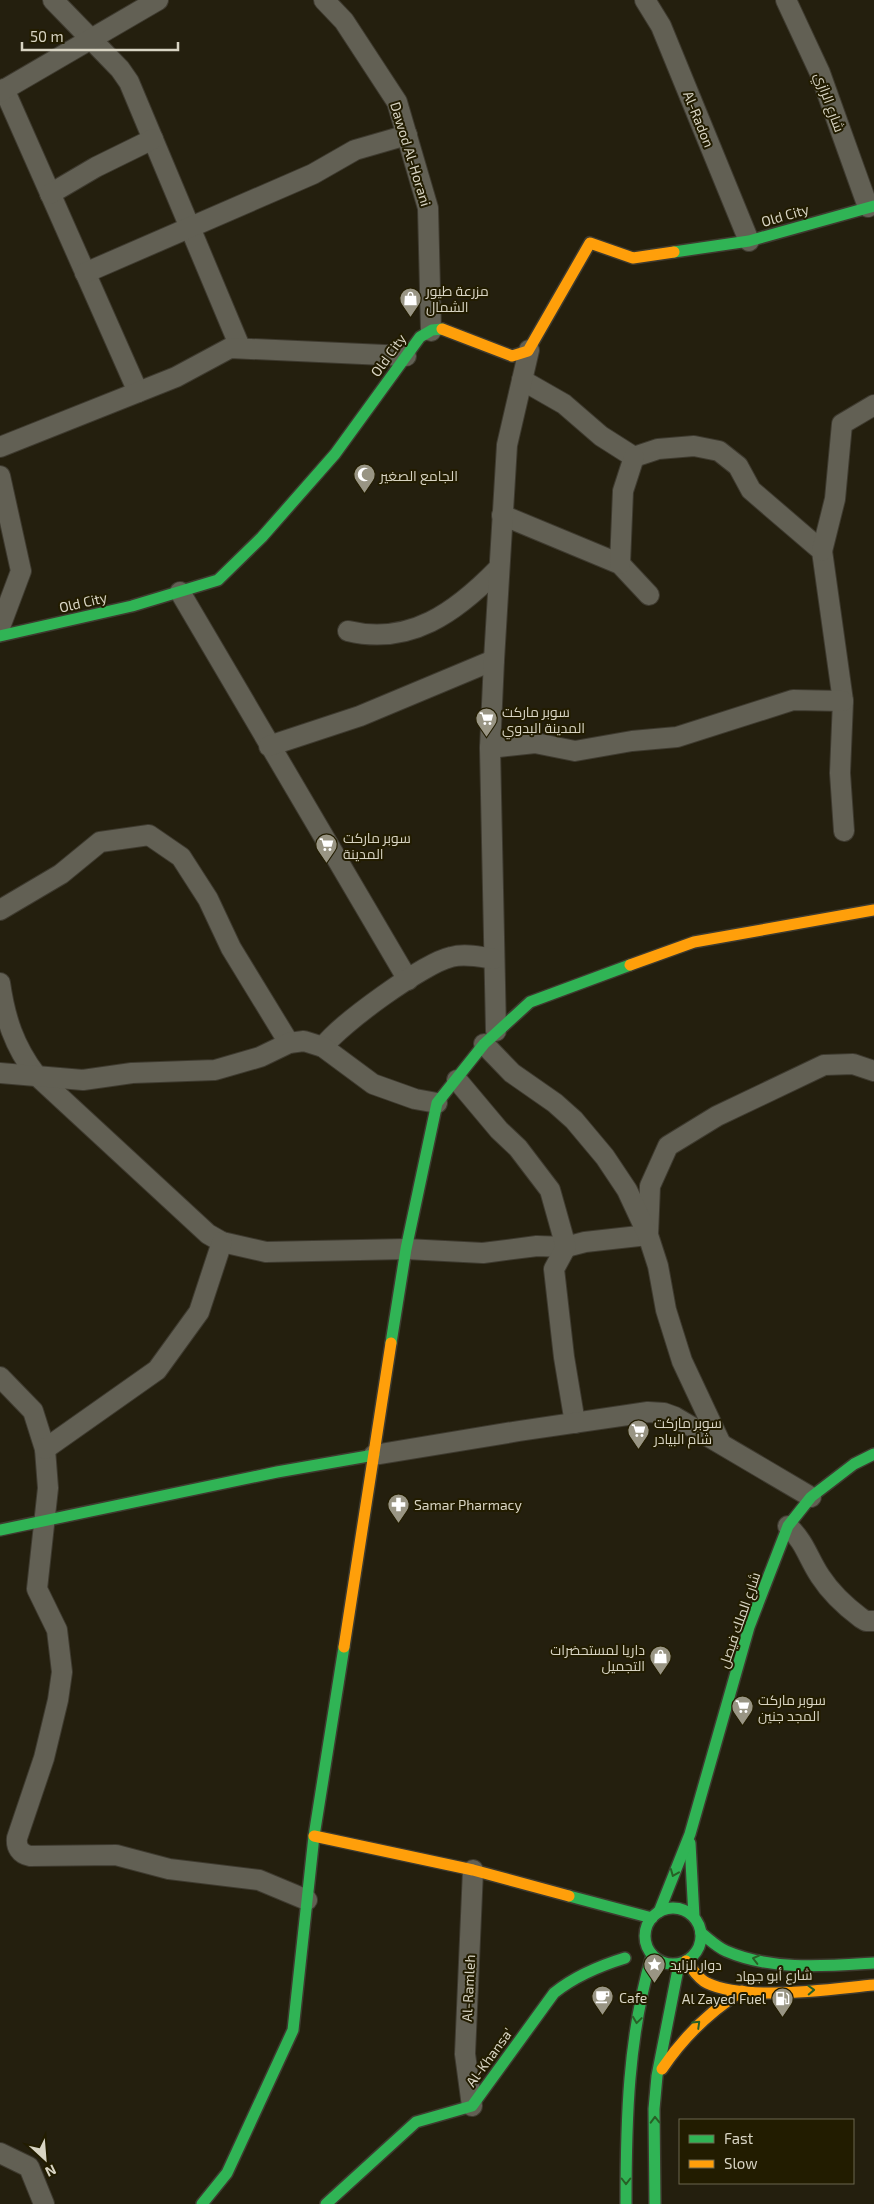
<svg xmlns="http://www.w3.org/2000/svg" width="874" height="2204" font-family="'Exo 2',Cairo,sans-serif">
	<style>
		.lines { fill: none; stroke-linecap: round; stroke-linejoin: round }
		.street-casing { stroke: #3e3a2f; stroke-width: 22 }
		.fast-casing { stroke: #3e3a2f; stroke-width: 14 }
		.slow-casing { stroke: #3e3a2f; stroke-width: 14 }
		.street { stroke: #626054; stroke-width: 20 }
		.fast { stroke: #30b455; stroke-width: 11 }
		.slow { stroke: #ff9f0a; stroke-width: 11 }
		.oneway { stroke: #286026 }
		.labels { text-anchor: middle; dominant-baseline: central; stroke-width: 4; stroke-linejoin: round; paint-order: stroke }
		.street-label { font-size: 14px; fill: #d8d4c3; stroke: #221c00 }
		.poi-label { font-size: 14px; fill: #d8d4c3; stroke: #221c00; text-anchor: start }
	</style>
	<rect width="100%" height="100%" fill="#241f0e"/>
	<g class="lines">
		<defs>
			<g id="street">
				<path d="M53 0 120 69 129 82 240 347"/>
				<path d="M324 0 344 21 397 102 428 208 431 331"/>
				<path d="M645 0 661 26 749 241"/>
				<path d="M786 0 820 73 868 207"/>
				<path d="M4 89 138 392"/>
				<path d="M0 92 158 0"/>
				<path d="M50 194 96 167 153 139"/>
				<path d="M85 273 313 174 355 150 407 135"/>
				<path d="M522 380 564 404 601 436 634 457 658 449 694 446 719 451 738 466 751 490 822 551 843 701 840 773 844 831"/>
				<path d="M0 447 176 377 230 348 406 356"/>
				<path d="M0 476 21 571 0 627"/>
				<path d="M502 515 620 564 649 595"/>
				<path d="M822 551 835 499 842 424 874 405"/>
				<path d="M620 564 623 491 634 457"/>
				<path d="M180 592 408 980"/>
				<path d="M348 631C410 646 456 612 498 569"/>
				<path d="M269 746 360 716 494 660"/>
				<path d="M490 748 535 743 575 751 632 741 677 737 793 700 843 701"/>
				<path d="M0 910 61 874 100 842 149 835 181 857 208 899 231 948 289 1043"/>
				<path d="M0 983C5 1018 14 1046 36 1075L208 1234 222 1242 266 1252 406 1249 483 1253 537 1246 566 1247 585 1242 648 1235 650 1186 668 1146 717 1116 824 1065 853 1064 874 1071"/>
				<path d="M496 1031 490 748 494 660 507 445 529 350"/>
				<path d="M484 1044 512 1073 555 1103 574 1120 605 1157 627 1190 648 1235 658 1266 666 1310 682 1361 720 1442"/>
				<path d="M323 1047C340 1024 424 963 451 957 465 953 481 957 494 959"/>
				<path d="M0 1073 83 1080 132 1073 215 1070 260 1057 289 1043 304 1041 323 1047 373 1084 415 1099 437 1103"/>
				<path d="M457 1080 499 1130 518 1148 550 1190 566 1247 554 1269 564 1357 575 1423"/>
				<path d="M0 1377 33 1411 45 1449 48 1488 37 1589 57 1630 62 1672 58 1700 44 1758 17 1838C16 1847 20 1854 30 1856L116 1855 169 1869 259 1880 307 1900"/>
				<path d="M45 1449 157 1370 199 1312 222 1242"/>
				<path d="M374 1455 519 1431 648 1412 664 1413 675 1417 811 1497"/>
				<path d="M788 1526C806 1544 807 1556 820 1576 831 1593 845 1606 861 1618L866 1621H874"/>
				<path d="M472 2106 465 2054 473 1870"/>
				<path d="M0 2153 29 2167 44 2204"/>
			</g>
			<g id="fast">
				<path d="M674 252 749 241 874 206"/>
				<path d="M0 636 132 606 218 580 262 537 335 454 420 337 432 330 442 329"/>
				<path d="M391 1343 406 1249 437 1103 484 1044 530 1002 630 965"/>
				<path d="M0 1530 277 1472 374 1455"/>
				<path d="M690 1843 694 1917"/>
				<path d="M569 1896 652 1918"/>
				<circle cx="673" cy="1936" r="28"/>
				<path d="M659 1912 690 1834 749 1627 788 1526 811 1497 854 1464 874 1454"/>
				<path d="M701 1933C709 1939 717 1947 726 1951 772 1971 826 1966 874 1963"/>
				<path d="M202 2204 227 2173 293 2030 314 1836 344 1647"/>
				<path d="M326 2204 416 2122 472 2106 554 1993C575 1976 599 1966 625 1958"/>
				<path d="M626 2204C626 2119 628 2037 652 1955"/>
				<path d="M655 2204 654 2109 657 2076 679 1964"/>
			</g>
			<g id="slow">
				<path d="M442 329 512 356 528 351 590 243 633 258 674 252"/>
				<path d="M630 965 694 942 874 910"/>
				<path d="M344 1647 391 1343"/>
				<path d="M314 1836 473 1870 569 1896"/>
				<path d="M686 1961C692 1968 698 1979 707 1983 747 2002 830 1989 874 1985"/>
				<path d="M662 2069C684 2036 709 2012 742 1991"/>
			</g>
		</defs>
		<use href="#street" class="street-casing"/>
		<use href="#fast" class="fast-casing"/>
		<use href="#slow" class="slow-casing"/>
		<use href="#street" class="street"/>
		<use href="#fast" class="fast"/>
		<use href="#slow" class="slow"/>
	</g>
	<defs><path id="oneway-chevron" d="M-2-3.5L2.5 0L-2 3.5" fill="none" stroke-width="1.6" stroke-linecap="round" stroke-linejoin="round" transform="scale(1.25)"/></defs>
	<g class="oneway">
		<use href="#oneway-chevron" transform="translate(674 1873) rotate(112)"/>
		<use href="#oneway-chevron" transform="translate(756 1959) rotate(-166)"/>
		<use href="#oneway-chevron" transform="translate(811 1990) rotate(-2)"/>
		<use href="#oneway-chevron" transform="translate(637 2020) rotate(98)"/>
		<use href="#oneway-chevron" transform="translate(697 2024) rotate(-44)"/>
		<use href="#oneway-chevron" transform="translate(655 2120) rotate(-91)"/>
		<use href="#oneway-chevron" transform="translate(626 2181) rotate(90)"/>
	</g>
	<defs>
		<symbol id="shop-pin" viewBox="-11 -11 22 30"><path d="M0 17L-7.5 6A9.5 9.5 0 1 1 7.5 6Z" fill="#999584" stroke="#221c00"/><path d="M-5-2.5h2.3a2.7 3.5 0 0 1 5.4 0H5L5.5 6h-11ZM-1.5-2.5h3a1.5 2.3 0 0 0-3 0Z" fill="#fff"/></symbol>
		<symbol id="mosque-pin" viewBox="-11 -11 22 30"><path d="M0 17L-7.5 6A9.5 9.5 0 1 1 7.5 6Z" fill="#999584" stroke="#221c00"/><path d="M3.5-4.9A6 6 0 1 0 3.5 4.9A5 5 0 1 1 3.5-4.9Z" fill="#fff"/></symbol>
		<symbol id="supermarket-pin" viewBox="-11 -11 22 30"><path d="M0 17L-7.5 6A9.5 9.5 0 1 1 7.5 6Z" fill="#999584" stroke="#221c00"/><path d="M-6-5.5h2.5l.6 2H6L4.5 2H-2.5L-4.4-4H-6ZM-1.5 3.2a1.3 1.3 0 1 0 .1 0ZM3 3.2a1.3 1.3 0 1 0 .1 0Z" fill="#fff"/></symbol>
		<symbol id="pharmacy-pin" viewBox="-11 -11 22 30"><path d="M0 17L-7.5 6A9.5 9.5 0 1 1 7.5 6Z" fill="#999584" stroke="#221c00"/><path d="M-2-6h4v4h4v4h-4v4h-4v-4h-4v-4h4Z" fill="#fff"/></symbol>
		<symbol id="sight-pin" viewBox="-11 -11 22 30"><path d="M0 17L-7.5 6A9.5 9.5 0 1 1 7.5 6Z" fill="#999584" stroke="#221c00"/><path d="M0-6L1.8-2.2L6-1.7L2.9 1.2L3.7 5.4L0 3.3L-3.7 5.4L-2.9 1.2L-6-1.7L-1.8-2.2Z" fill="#fff"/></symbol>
		<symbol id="cafe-pin" viewBox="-11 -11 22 30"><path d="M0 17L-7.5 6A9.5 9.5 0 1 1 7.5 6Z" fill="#999584" stroke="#221c00"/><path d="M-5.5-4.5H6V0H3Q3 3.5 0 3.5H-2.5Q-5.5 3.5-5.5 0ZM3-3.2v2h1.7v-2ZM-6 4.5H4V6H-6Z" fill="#fff"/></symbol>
		<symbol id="fuel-pin" viewBox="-11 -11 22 30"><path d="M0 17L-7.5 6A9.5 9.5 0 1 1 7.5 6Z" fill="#999584" stroke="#221c00"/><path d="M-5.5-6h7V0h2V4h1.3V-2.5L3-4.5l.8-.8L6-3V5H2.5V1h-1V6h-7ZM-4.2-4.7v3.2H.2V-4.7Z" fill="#fff"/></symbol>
	</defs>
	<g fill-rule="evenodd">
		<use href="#shop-pin" x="398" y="286" width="25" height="34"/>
		<use href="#mosque-pin" x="352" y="462" width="25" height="34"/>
		<use href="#supermarket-pin" x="474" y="706" width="25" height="34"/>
		<use href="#supermarket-pin" x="314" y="832" width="25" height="34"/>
		<use href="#supermarket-pin" x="626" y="1418" width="25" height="34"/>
		<use href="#pharmacy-pin" x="386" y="1492" width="25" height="34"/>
		<use href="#shop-pin" x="648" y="1644" width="25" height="34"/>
		<use href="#supermarket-pin" x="730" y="1694" width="25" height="34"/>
		<use href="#sight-pin" x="642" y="1952" width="25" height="34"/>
		<use href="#cafe-pin" x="590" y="1984" width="25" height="34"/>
		<use href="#fuel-pin" x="770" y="1986" width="25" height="34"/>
	</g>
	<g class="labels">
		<g class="street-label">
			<text transform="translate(830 102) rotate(70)">شارع الرازي</text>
			<text transform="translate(699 119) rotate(68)">Al-Radon</text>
			<text transform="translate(411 154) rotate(73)">Dawod Al-Horani</text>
			<text transform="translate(785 215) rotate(-16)">Old City</text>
			<text transform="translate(388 355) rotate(-54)">Old City</text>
			<text transform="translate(83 602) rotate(-13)">Old City</text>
			<text transform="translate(739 1620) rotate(-71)">شارع الملك فيصل</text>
			<text transform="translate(774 1975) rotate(-1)">شارع أبو جهاد</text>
			<text transform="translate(468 1988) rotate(-87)">Al-Ramleh</text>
			<text transform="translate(489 2057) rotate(-54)">Al-Khansa'</text>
		</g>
		<g class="poi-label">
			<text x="426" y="290">مزرعة طيور<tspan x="426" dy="16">الشمال</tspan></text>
			<text x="380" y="475">الجامع الصغير</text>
			<text x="502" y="711">سوبر ماركت<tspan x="502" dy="16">المدينة البدوي</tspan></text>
			<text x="343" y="837">سوبر ماركت<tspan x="343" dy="16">المدينة</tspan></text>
			<text x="654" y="1422">سوبر ماركت<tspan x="654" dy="16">شام البيادر</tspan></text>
			<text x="414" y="1504">Samar Pharmacy</text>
			<text x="645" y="1649" text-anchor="end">داريا لمستحضرات<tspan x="645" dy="16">التجميل</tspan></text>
			<text x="758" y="1699">سوبر ماركت<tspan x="758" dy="16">المجد جنين</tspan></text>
			<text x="670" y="1964">دوار الزايد</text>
			<text x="619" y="1997">Cafe</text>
			<text x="766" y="1998" text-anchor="end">Al Zayed Fuel</text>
		</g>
	</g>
	<rect x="679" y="2119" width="175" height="65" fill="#221c00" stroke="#6b664e"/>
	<rect x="689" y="2135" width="25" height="8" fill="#30b455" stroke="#6b664e"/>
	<text x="724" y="2144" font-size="15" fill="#d8d4c3">Fast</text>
	<rect x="689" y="2160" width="25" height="8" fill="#ff9f0a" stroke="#6b664e"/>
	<text x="724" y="2169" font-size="15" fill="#d8d4c3">Slow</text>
	<g transform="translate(45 2159) rotate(154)" stroke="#221c00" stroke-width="4" paint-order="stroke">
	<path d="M0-4L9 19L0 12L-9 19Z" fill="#d8d4c3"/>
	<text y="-8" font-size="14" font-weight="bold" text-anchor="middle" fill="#d8d4c3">N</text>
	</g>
	<path d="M22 42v8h156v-8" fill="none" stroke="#d8d4c3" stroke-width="2.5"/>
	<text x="30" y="42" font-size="15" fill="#d8d4c3" stroke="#221c00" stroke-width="4" paint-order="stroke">50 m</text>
</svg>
